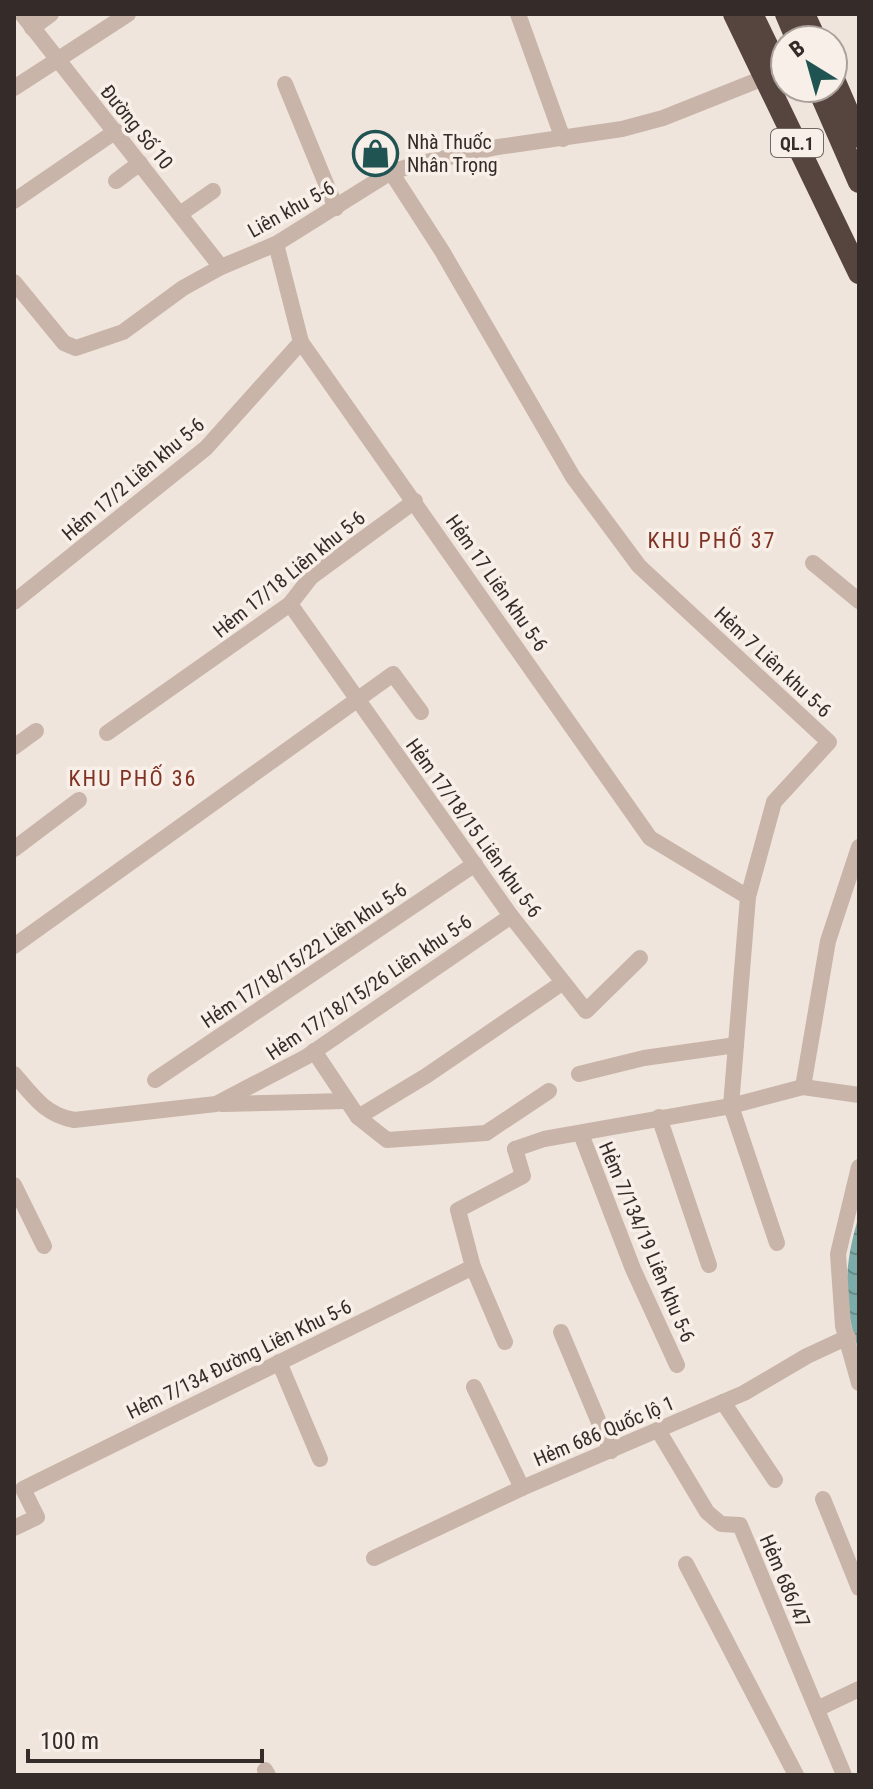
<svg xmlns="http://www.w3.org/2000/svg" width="873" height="1789" font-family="'Roboto Condensed',sans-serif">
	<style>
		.water { fill: url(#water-waves) }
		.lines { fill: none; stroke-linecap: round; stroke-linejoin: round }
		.minor { stroke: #c8b4a8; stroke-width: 16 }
		.highway { stroke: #56443f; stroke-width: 22 }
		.labels { text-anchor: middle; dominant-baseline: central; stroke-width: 7; stroke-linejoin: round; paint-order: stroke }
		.shield { fill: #f8efe8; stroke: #706662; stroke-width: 2 }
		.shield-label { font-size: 18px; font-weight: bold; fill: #352b28 }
		.street-label { font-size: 20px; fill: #352b28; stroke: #f8efe8 }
		.poi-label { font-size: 20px; fill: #352b28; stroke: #f8efe8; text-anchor: start }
		.neighbourhood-label { font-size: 22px; letter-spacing: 2px; fill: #803325; stroke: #f8efe8 }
	</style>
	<defs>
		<pattern id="water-waves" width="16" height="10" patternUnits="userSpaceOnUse" patternTransform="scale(2)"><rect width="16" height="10" fill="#7cacaa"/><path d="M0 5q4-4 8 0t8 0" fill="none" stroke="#668c8a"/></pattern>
	</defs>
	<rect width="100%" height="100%" fill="#f0e5dc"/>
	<path class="water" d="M859 1216V1351C842 1305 844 1262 859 1216Z"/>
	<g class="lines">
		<g class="minor">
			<path d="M22 14 221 267"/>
			<path d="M518 14 563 139"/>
			<path d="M32 28 51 14"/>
			<path d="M285 84 336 208"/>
			<path d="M14 88 128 14"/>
			<path d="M391 172 442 251 573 477 639 566 829 742 774 802 748 897 731 1106 777 1243"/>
			<path d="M116 181 140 163"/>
			<path d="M14 201 116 131"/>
			<path d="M180 214 213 191"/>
			<path d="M276 244 301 342 650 838 748 897"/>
			<path d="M14 282 64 343 76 348 123 332 183 288 221 267 276 244 391 172 421 163 498 147 622 129 663 118 766 77"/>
			<path d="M813 563 859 601"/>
			<path d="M14 602 206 448 301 342"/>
			<path d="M290 604 511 916 586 1011 640 958"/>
			<path d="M107 733 290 604 311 577 415 501"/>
			<path d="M14 747 36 731"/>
			<path d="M14 849 79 800"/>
			<path d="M14 946 393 674 421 712"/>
			<path d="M314 1051 358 1117 387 1140 486 1133 549 1091"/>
			<path d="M14 1074C33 1096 45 1115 74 1120L216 1104 306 1057 511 916"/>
			<path d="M579 1074 644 1058 736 1045"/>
			<path d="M155 1080 475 864"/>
			<path d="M803 1087 828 941 859 847"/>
			<path d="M222 1104 346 1101"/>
			<path d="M358 1117 426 1076 562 983"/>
			<path d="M659 1117 709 1265"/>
			<path d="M581 1134 633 1269 677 1365"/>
			<path d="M515 1149 544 1139 731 1106 803 1087 859 1095"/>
			<path d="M859 1167 838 1254 843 1326 859 1383"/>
			<path d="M14 1185 44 1246"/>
			<path d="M561 1332 611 1451"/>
			<path d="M505 1342 473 1267 458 1210 523 1176 515 1149"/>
			<path d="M279 1362 320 1459"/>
			<path d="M474 1387 522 1488"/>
			<path d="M723 1402 775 1480"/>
			<path d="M658 1430 707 1512 721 1524 740 1525 844 1775"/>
			<path d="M823 1499 859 1588"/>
			<path d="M14 1528 37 1517 23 1489 473 1267"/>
			<path d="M374 1558 522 1488 744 1393 807 1356 848 1337"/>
			<path d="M686 1564 796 1775"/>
			<path d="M817 1709 859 1689"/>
			<path d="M265 1770 268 1775"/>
		</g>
		<g class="highway">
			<path d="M734 14 859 273"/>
			<path d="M752 14 785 82"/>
			<path d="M786 14 797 40"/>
			<path d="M804 14 816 40"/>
			<path d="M833 77 859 137"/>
			<path d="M818 88 859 182"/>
		</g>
	</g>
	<defs>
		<symbol id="shop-ring" viewBox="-11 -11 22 22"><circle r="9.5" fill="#f8efe8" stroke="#205453" stroke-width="1.5"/><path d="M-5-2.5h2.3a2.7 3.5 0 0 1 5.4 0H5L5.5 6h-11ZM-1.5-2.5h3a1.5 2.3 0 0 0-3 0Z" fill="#205453"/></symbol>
	</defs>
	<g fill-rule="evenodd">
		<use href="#shop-ring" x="350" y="128" width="51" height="51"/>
	</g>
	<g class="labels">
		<rect class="shield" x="771" y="129" width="52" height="28" rx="6"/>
		<g class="shield-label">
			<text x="797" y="143">QL.1</text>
		</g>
		<g class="street-label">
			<text transform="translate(137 127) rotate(51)">Đường Số 10</text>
			<text transform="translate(291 209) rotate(-29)">Liên khu 5-6</text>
			<text transform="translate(133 479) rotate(-40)">Hẻm 17/2 Liên khu 5-6</text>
			<text transform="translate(289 574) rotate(-39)">Hẻm 17/18 Liên khu 5-6</text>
			<text transform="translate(497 583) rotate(55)">Hẻm 17 Liên khu 5-6</text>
			<text transform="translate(773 662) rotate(43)">Hẻm 7 Liên khu 5-6</text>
			<text transform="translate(474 828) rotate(54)">Hẻm 17/18/15 Liên khu 5-6</text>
			<text transform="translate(304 955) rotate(-34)">Hẻm 17/18/15/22 Liên khu 5-6</text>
			<text transform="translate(369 987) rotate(-34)">Hẻm 17/18/15/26 Liên khu 5-6</text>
			<text transform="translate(647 1242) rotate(67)">Hẻm 7/134/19 Liên khu 5-6</text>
			<text transform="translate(239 1359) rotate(-26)">Hẻm 7/134 Đường Liên Khu 5-6</text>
			<text transform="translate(604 1431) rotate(-23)">Hẻm 686 Quốc lộ 1</text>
			<text transform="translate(785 1581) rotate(67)">Hẻm 686/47</text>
		</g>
		<g class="poi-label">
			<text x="407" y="142">Nhà Thuốc<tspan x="407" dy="23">Nhân Trọng</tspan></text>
		</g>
		<g class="neighbourhood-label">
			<text x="712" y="540">KHU PHỐ 37</text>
			<text x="133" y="778">KHU PHỐ 36</text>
		</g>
	</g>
	<rect width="873" height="1789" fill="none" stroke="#352b28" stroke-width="32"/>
	<g transform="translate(809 64) rotate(323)"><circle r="38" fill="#f8efe8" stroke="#aaa19b" stroke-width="2"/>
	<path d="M0-6L14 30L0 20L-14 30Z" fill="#205453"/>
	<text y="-12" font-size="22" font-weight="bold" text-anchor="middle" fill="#352b28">B</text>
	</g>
	<path d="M28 1749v12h234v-12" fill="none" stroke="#352b28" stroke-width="4"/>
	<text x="40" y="1749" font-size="24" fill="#352b28" stroke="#f8efe8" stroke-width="6" paint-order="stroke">100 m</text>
</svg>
